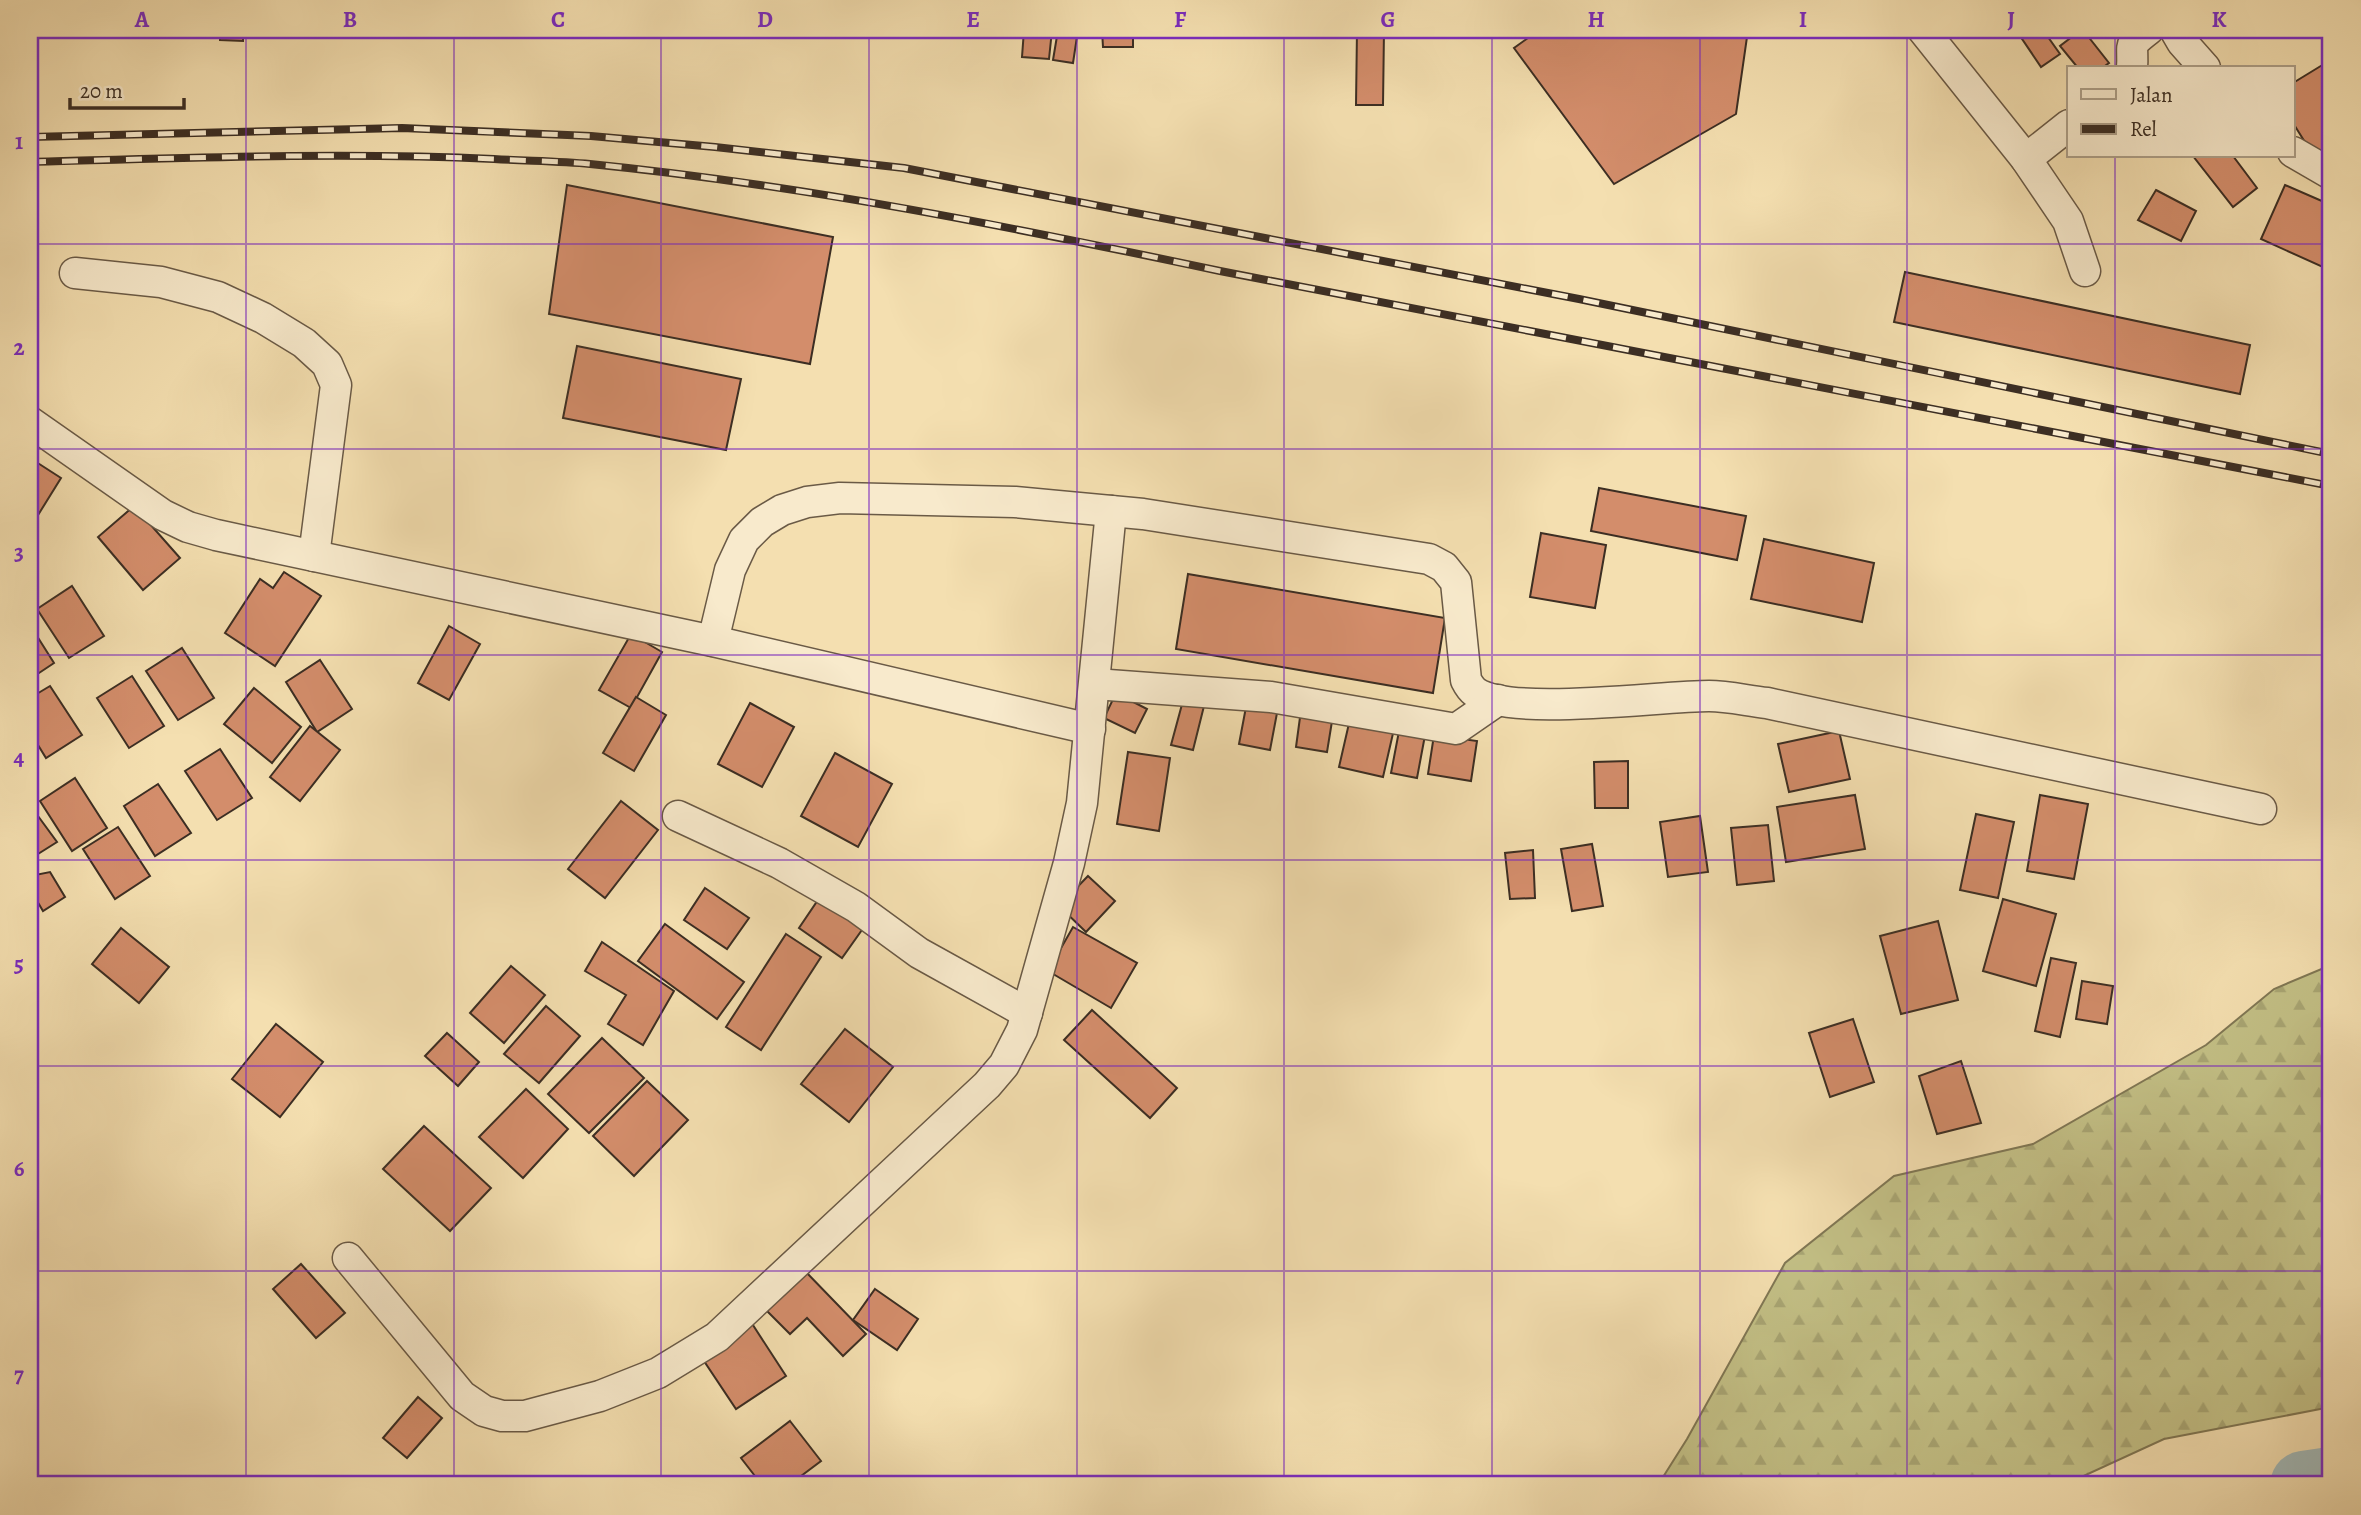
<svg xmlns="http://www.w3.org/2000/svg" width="2361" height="1515" font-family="Alegreya,serif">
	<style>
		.forest { fill: url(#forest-firs); stroke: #807754; stroke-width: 2 }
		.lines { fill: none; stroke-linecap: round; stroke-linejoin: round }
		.river { stroke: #a2b9b8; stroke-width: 68 }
		.building { fill: #d38d6b; stroke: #3c2e23; stroke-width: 2 }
		.minor-casing { stroke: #6a5a46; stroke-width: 33 }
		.minor { stroke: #f8eacc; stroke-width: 30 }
		.rail-casing { stroke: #3c2e23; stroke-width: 8 }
		.rail { stroke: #f8eacc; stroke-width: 5; stroke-dasharray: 16; stroke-linecap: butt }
		.grid { fill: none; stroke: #7b2cbf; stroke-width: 2; stroke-opacity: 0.55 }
		.neatline { fill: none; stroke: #7b2cbf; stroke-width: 2.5 }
		.grid-label { font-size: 23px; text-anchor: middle; font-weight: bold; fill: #7b2cbf }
	</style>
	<defs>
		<pattern id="forest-firs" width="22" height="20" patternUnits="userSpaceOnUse" patternTransform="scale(1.75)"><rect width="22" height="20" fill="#c3c086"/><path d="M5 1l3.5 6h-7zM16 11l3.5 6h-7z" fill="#a8a573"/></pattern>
	</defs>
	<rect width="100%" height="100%" fill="#f4dfb0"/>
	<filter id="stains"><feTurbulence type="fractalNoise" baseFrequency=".00286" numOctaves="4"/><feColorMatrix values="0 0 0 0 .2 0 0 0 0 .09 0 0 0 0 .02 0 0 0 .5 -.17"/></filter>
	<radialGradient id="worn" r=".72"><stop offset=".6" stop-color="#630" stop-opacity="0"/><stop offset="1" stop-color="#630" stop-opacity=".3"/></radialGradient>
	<path class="forest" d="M2331 965V1407L2164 1439 2064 1485H1658L1687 1439 1785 1263 1894 1176 2033 1144 2206 1045 2274 989Z"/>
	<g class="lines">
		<path class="river" d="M2304 1485 2331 1481"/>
	</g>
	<g class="building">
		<path d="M220 30H243V41L220 40Z"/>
		<path d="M1024 30H1052L1049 59 1022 57Z"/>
		<path d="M1058 30H1078L1073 63 1053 60Z"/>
		<path d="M1102 30H1133V47H1103Z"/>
		<path d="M1357 30H1384L1383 105H1356Z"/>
		<path d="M1539 30H1748L1736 114 1614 184 1514 48Z"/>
		<path d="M2016 30H2043L2060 54 2041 67Z"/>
		<path d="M2081 30H2083L2109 63 2102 68H2078L2060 46Z"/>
		<path d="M2324 64 2331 75V155L2318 163 2293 123V83Z"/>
		<path d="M2193 156H2233L2257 188 2233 207Z"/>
		<path d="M567 185 833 237 810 364 549 314Z"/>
		<path d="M2285 185 2331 205V254L2325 268 2261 239Z"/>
		<path d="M2156 190 2196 211 2181 241 2138 220Z"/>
		<path d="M1905 272 2250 345 2240 394 1894 322Z"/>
		<path d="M577 346 741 379 726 450 563 418Z"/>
		<path d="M30 458 61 478 30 528Z"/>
		<path d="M1599 488 1746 516 1737 560 1591 531Z"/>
		<path d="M134 506 180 558 143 590 98 537Z"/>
		<path d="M1541 533 1606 545 1595 608 1530 597Z"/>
		<path d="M1764 539 1874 563 1862 622 1751 599Z"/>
		<path d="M284 572 321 596 275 666 225 633 260 579 273 588Z"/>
		<path d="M1188 574 1445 618 1433 693 1176 649Z"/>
		<path d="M72 586 104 636 69 658 37 609Z"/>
		<path d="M30 625 54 663 30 679Z"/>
		<path d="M449 626 480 644 449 700 418 683Z"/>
		<path d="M631 634 662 652 631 708 599 690Z"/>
		<path d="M182 648 214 698 178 720 146 671Z"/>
		<path d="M320 660 352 709 317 732 286 682Z"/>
		<path d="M132 676 164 726 129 748 97 698Z"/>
		<path d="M50 686 82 735 46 758 30 732V698Z"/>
		<path d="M254 688 301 727 272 763 224 724Z"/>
		<path d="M1116 693 1147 709 1135 733 1104 718Z"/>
		<path d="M636 697 666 715 634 771 603 753Z"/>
		<path d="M1184 697 1205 702 1193 750 1171 745Z"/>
		<path d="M750 703 794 727 762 787 718 764Z"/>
		<path d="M1246 707 1277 713 1270 750 1239 744Z"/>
		<path d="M1301 710 1333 715 1327 752 1296 747Z"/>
		<path d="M1350 719 1394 729 1383 777 1339 767Z"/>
		<path d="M310 726 340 750 300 801 270 777Z"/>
		<path d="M1400 726 1426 730 1417 778 1391 773Z"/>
		<path d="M1839 731 1850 779 1789 792 1778 744Z"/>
		<path d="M1434 735 1477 741 1471 781 1428 774Z"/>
		<path d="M220 749 252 798 217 820 185 771Z"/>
		<path d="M1128 752 1170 758 1159 831 1117 824Z"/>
		<path d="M835 753 892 784 858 847 801 816Z"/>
		<path d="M1628 761V808H1595L1594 762Z"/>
		<path d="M75 778 107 828 72 851 40 801Z"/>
		<path d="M158 784 191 833 155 856 124 806Z"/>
		<path d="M1855 795 1865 849 1786 862 1777 807Z"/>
		<path d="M2040 795 2088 804 2074 879 2027 871Z"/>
		<path d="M621 801 658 830 605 898 568 869Z"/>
		<path d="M1976 814 2014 822 1998 898 1960 890Z"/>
		<path d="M38 816 57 842 30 859V819Z"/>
		<path d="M1700 816 1708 872 1668 877 1660 822Z"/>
		<path d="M1768 825 1774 881 1737 885 1731 828Z"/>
		<path d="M118 827 150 876 115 899 83 849Z"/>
		<path d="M1592 844 1603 906 1572 911 1561 849Z"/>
		<path d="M1533 850 1535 898 1510 899 1505 853Z"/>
		<path d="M50 872 65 897 43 911 30 889V876Z"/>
		<path d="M1088 876 1115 901 1086 932 1059 906Z"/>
		<path d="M705 888 749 918 727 949 684 920Z"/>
		<path d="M820 897 864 927 842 958 799 928Z"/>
		<path d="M2003 899 2056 914 2036 986 1983 971Z"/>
		<path d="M1938 921 1958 1000 1901 1014 1880 936Z"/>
		<path d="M665 924 744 982 717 1019 638 961Z"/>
		<path d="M1073 927 1137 963 1111 1008 1048 971Z"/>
		<path d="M121 928 169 967 139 1003 92 964Z"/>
		<path d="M786 934 821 957 761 1050 726 1027Z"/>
		<path d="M602 942 674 991 643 1045 608 1024 626 995 585 971Z"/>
		<path d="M2051 958 2076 963 2060 1037 2035 1031Z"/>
		<path d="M511 966 545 995 504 1043 470 1013Z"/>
		<path d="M2082 981 2113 986 2107 1024 2076 1019Z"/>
		<path d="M546 1006 580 1036 539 1083 504 1054Z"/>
		<path d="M1092 1010 1177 1088 1150 1118 1064 1040Z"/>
		<path d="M1853 1019 1874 1082 1830 1097 1809 1033Z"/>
		<path d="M276 1024 323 1062 280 1117 232 1079Z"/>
		<path d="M845 1029 893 1067 849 1122 801 1084Z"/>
		<path d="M447 1033 479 1062 458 1086 425 1056Z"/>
		<path d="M602 1038 644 1078 589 1133 548 1094Z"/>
		<path d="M1961 1061 1981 1123 1937 1134 1919 1076Z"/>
		<path d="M647 1081 688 1120 634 1176 593 1136Z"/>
		<path d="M526 1089 568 1129 523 1178 479 1137Z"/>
		<path d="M424 1126 491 1188 450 1231 383 1169Z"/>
		<path d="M301 1264 345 1313 316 1338 273 1289Z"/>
		<path d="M805 1271 866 1334 843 1356 807 1318 790 1334 765 1309Z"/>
		<path d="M875 1289 918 1319 897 1350 853 1320Z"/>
		<path d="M751 1322 786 1376 736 1409 700 1355Z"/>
		<path d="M418 1397 442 1418 407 1458 383 1438Z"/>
		<path d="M790 1421 821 1461 789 1485H762L741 1458Z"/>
	</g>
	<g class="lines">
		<defs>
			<g id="minor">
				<path d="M1923 30 2026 159 2068 221 2085 271"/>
				<path d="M2175 30 2182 42 2205 68"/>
				<path d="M2132 68C2134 44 2126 47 2148 30"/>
				<path d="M2293 152 2331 174"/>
				<path d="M2026 159 2069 125"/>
				<path d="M75 273 161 282 218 297 263 318 304 343 327 364 336 385 314 556"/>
				<path d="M30 422 163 515 188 527 216 535 713 641 1090 729"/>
				<path d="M713 641 730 570 744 540 762 522 782 510 807 502 840 498 1015 502 1143 514 1429 559 1444 567 1456 582 1466 680C1468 684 1471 689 1475 692 1511 717 1659 696 1709 696 1728 696 1748 701 1767 703L2261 809"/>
				<path d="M1095 684 1271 697 1456 729 1498 700"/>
				<path d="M678 816 779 863 856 907 919 953 1027 1013"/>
				<path d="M348 1258 462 1396 484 1411 502 1416H525L600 1396 658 1373 717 1337 987 1085 1004 1065 1022 1030 1069 863 1082 803 1111 511"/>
			</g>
		</defs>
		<use href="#minor" class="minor-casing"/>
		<use href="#minor" class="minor"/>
		<defs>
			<g id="rail">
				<path d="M30 137 402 128 591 136 715 147 904 168 1579 299 2331 454"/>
				<path d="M30 162C184 158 339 152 494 159 526 161 559 161 590 164 803 185 1012 227 1220 271L2331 486"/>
			</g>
		</defs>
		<use href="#rail" class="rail-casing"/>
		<use href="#rail" class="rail"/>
	</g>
	<path class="grid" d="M246 30V1485M454 30V1485M661 30V1485M869 30V1485M1077 30V1485M1284 30V1485M1492 30V1485M1700 30V1485M1907 30V1485M2115 30V68M2115 156V1485M30 244H2331M30 449H2331M30 655H2331M30 860H2331M30 1066H2331M30 1271H2331"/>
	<rect width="2361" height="1515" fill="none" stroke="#f4dfb0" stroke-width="77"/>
	<rect x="2067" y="66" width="228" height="91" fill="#f8eacc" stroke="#ad9f88" stroke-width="2"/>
	<rect x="2081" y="89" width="35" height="10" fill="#f8eacc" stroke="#ad9f88" stroke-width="2"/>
	<text x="2130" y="102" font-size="21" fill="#3c2e23">Jalan</text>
	<rect x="2081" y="124" width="35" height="10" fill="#3c2e23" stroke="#ad9f88" stroke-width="2"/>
	<text x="2130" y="136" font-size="21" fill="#3c2e23">Rel</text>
	<path d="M70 98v10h114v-10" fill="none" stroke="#3c2e23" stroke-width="3.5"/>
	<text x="80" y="98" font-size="21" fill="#3c2e23" stroke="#f8eacc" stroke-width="5" paint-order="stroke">20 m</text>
	<rect x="38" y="38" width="2284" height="1438" class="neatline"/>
	<g class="grid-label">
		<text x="142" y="27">A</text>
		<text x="350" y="27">B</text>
		<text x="558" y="27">C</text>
		<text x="765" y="27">D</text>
		<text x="973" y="27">E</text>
		<text x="1180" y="27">F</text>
		<text x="1388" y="27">G</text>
		<text x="1596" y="27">H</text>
		<text x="1803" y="27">I</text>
		<text x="2011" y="27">J</text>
		<text x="2219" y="27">K</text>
		<text x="19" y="149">1</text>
		<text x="19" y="355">2</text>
		<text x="19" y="560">3</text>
		<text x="19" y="765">4</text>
		<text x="19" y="971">5</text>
		<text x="19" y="1176">6</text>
		<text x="19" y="1382">7</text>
	</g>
	<rect width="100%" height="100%" filter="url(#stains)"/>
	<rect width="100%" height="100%" fill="url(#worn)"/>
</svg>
